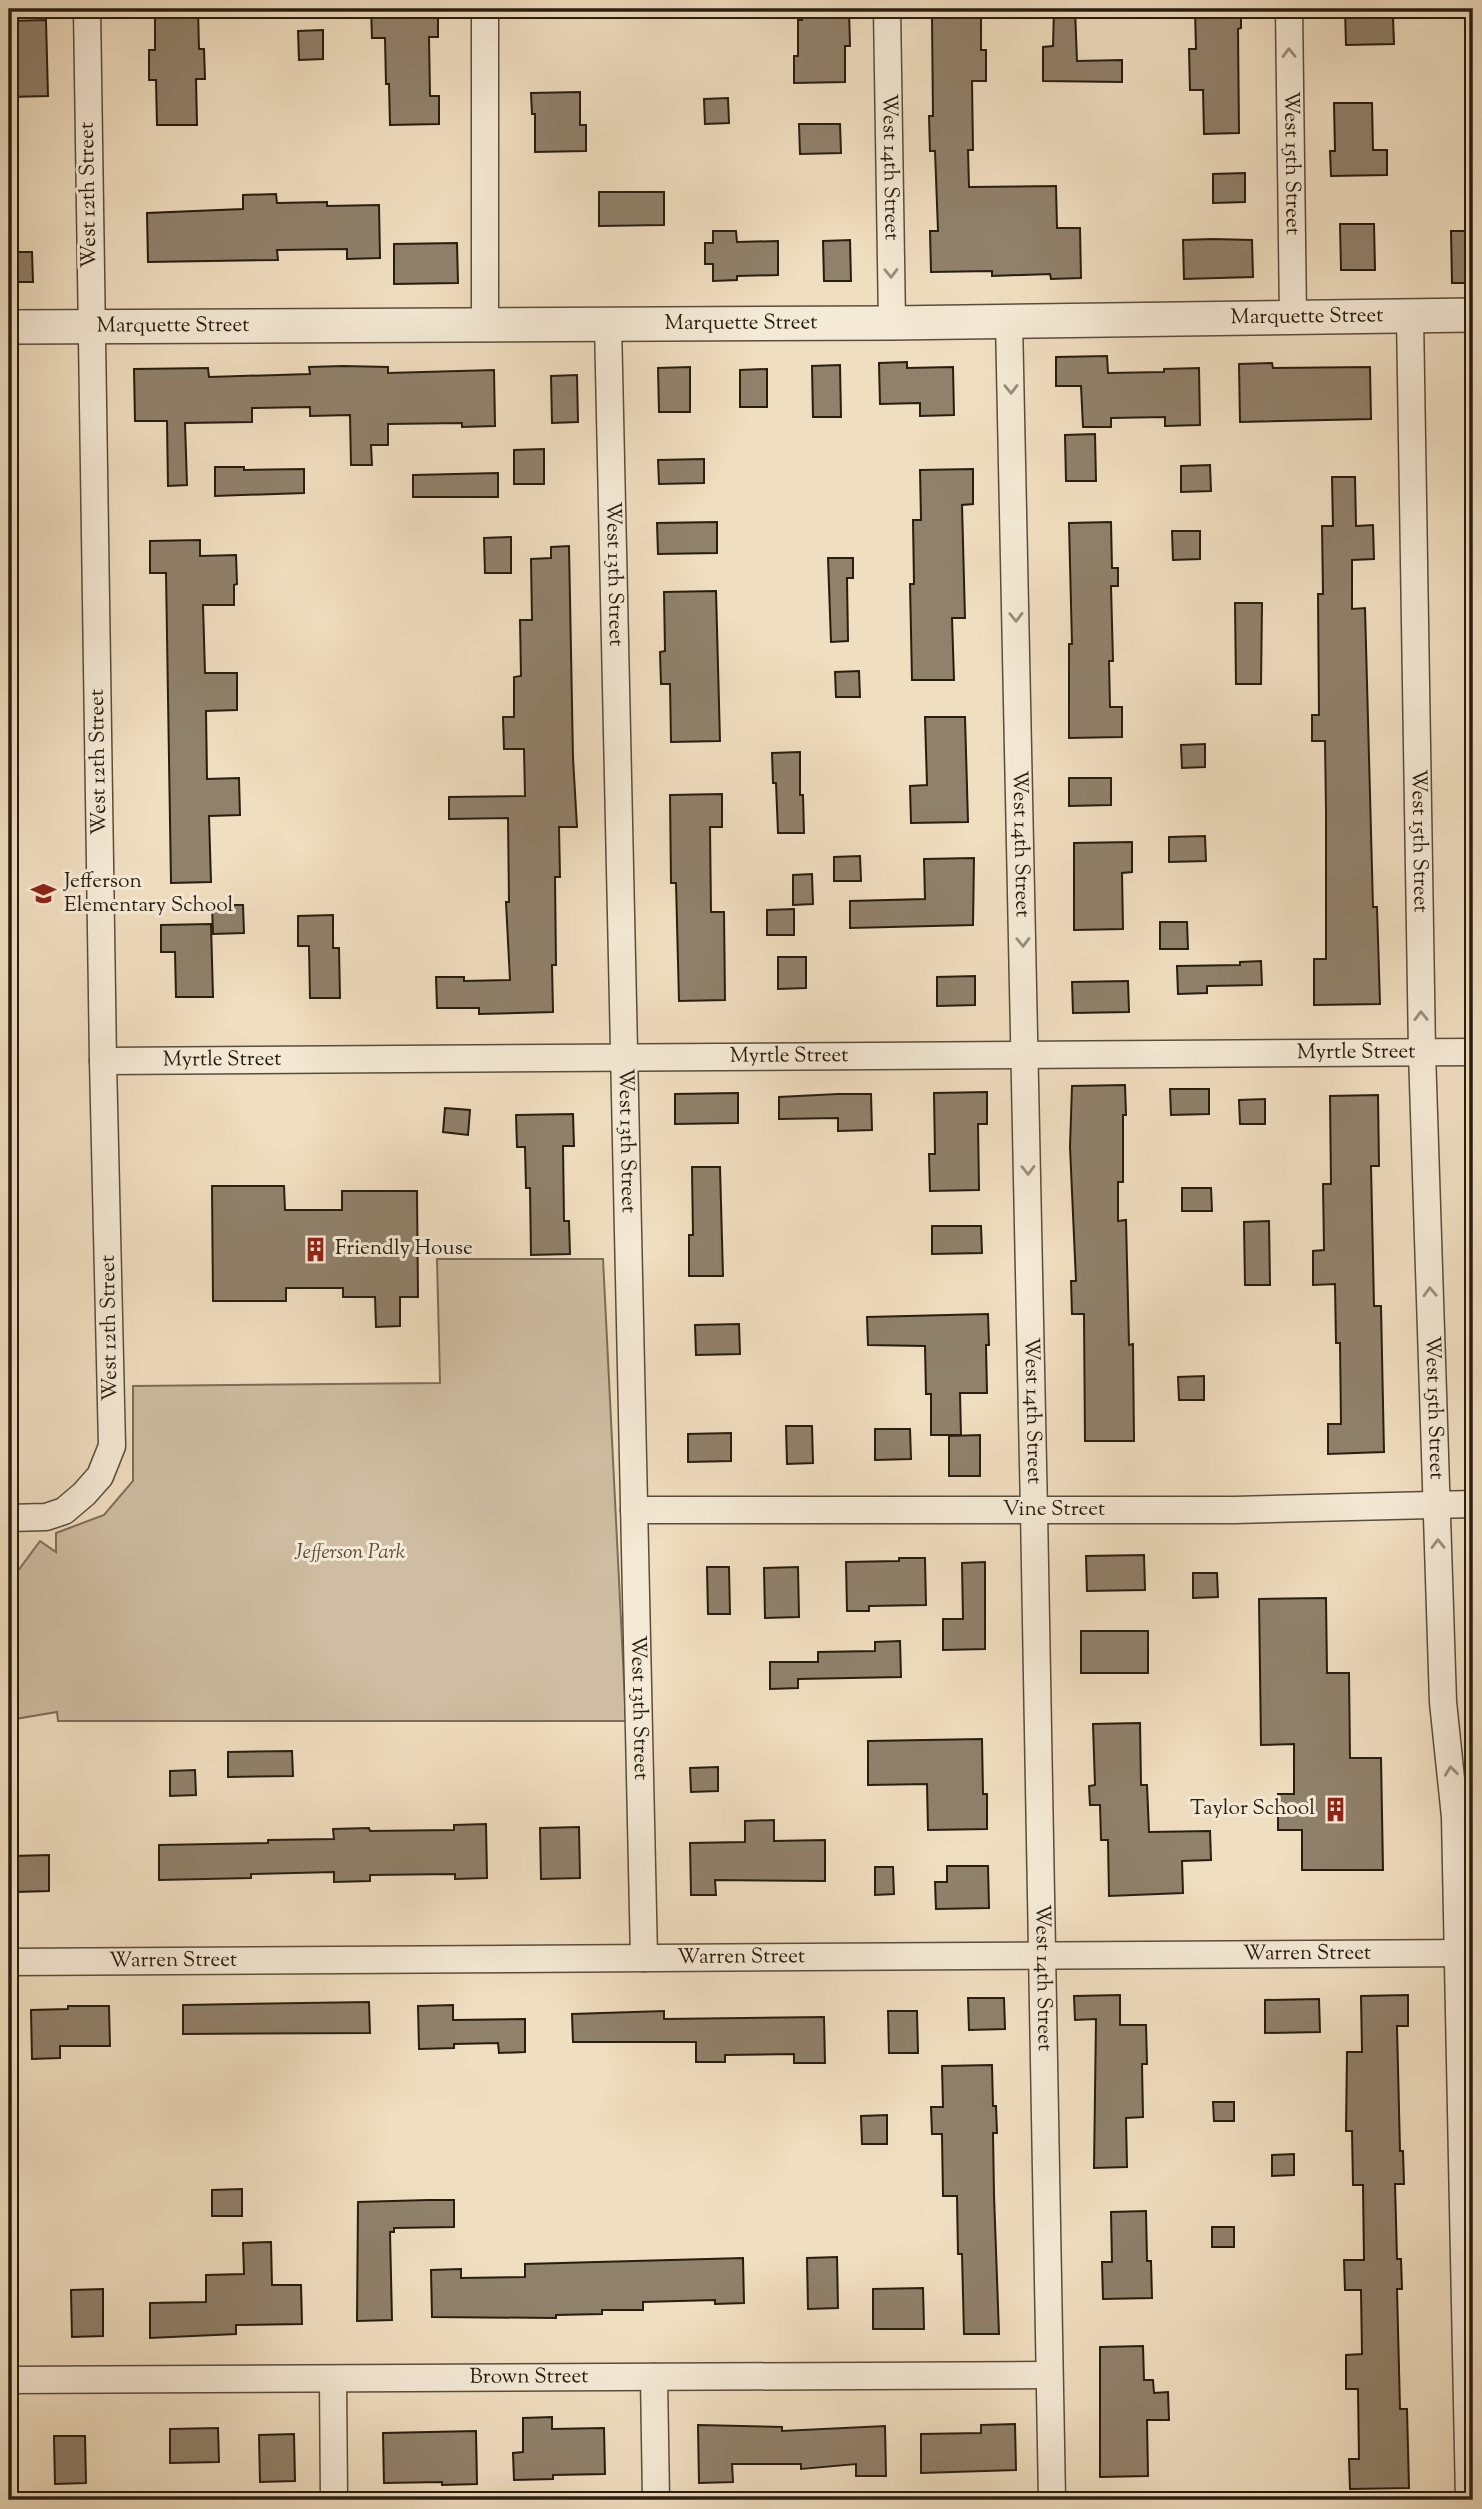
<svg xmlns="http://www.w3.org/2000/svg" width="1482" height="2509" font-family="'Sorts Mill Goudy',serif">
	<style>
		.green { fill: #cebda2; stroke: #7b6d58; stroke-width: 2 }
		.building { fill: #90816b; stroke: #281d0f; stroke-width: 2 }
		.lines { fill: none; stroke-linecap: round; stroke-linejoin: round }
		.minor-casing { stroke: #5a4d3b; stroke-width: 29 }
		.tertiary-casing { stroke: #5a4d3b; stroke-width: 36 }
		.minor { stroke: #f5ead6; stroke-width: 26 }
		.tertiary { stroke: #f5ead6; stroke-width: 33 }
		.oneway { stroke: #998e7c }
		.labels { text-anchor: middle; dominant-baseline: central; stroke-width: 6; stroke-linejoin: round; paint-order: stroke }
		.street-label { font-size: 21px; fill: #281d0f; stroke: #f5ead6 }
		.poi-label { font-size: 21px; fill: #281d0f; stroke: #f5ead6; text-anchor: start }
		.park-label { font-size: 21px; font-style: italic; fill: #5a4d3b; stroke: #f5ead6 }
	</style>
	<rect width="100%" height="100%" fill="#f0dec0"/>
	<filter id="stains"><feTurbulence type="fractalNoise" baseFrequency=".00286" numOctaves="4"/><feColorMatrix values="0 0 0 0 .2 0 0 0 0 .09 0 0 0 0 .02 0 0 0 .5 -.17"/></filter>
	<radialGradient id="worn" r=".72"><stop offset=".6" stop-color="#630" stop-opacity="0"/><stop offset="1" stop-color="#630" stop-opacity=".3"/></radialGradient>
	<path class="green" d="M437 1259H603L626 1721H58L57 1712 9 1720V1583L40 1541 56 1552V1533L104 1515 133 1481V1386L440 1383Z"/>
	<g class="building">
		<path d="M155 9H198L199 49H204L205 79H196L197 125H157L156 80H149V50H155Z"/>
		<path d="M371 9H438V37H429L430 96H439V124L390 125 389 84H386L385 38H372Z"/>
		<path d="M802 9H849L850 46H845V82L794 83V56H798V20H802Z"/>
		<path d="M1054 9H1075L1077 61 1122 60V82L1043 81V47L1053 46Z"/>
		<path d="M1195 9H1241V28L1238 29 1239 133 1204 134 1203 90H1190L1189 49H1196Z"/>
		<path d="M1345 9H1380V18L1393 17 1394 44 1346 45Z"/>
		<path d="M932 17H981V50H986V81H972L973 150H968L969 187 1056 186 1057 228H1080L1081 278 1051 279 1050 274 992 276V271L931 272 930 231H938L935 151H930L929 116H933Z"/>
		<path d="M46 20 48 96 9 97V21Z"/>
		<path d="M323 30V59L299 60 298 31Z"/>
		<path d="M580 92V125H586V151L535 152V114H532L531 93Z"/>
		<path d="M728 98 729 123 705 124 704 99Z"/>
		<path d="M1334 103H1372L1373 150H1387V175L1331 176 1330 151H1335Z"/>
		<path d="M799 124H840L841 153 800 154Z"/>
		<path d="M1245 173V202L1213 203V174Z"/>
		<path d="M599 192H664V225L599 226Z"/>
		<path d="M276 194 277 203 327 202V206L379 205 380 258 347 259V249L277 250 278 260 148 262 147 213 243 209V195Z"/>
		<path d="M1340 224H1374L1375 270H1341Z"/>
		<path d="M713 231H736L737 242 778 241V275L737 276V280L713 281V264H705V243H713Z"/>
		<path d="M1451 231H1473V283H1452Z"/>
		<path d="M1213 239 1252 240 1253 277 1184 279 1183 240Z"/>
		<path d="M850 240 851 281H824L823 241Z"/>
		<path d="M457 243 458 283 394 284V244Z"/>
		<path d="M9 252H32L33 282H9Z"/>
		<path d="M1107 356 1108 373 1164 372V369L1199 368 1200 425 1165 426V417L1111 418V427H1083L1081 386H1056V357Z"/>
		<path d="M907 362V368L953 367 954 415 920 416V403L880 404 879 363Z"/>
		<path d="M1272 363 1273 368 1370 367 1371 419 1240 422 1239 364Z"/>
		<path d="M840 365 841 417H813L812 366Z"/>
		<path d="M343 366 388 367V373L494 370 495 426 462 427V423L388 424V445H371L372 465H351L350 415 310 416V407L252 408V422L185 423 187 485 168 486 167 421H135L134 369 208 368 209 377 310 374 309 367Z"/>
		<path d="M690 367V412H659L658 368Z"/>
		<path d="M767 369V407H740V370Z"/>
		<path d="M577 375 578 422 552 423 551 376Z"/>
		<path d="M1095 434 1096 481H1066L1065 435Z"/>
		<path d="M544 449V484H514V450Z"/>
		<path d="M704 459V483L659 484 658 460Z"/>
		<path d="M1210 465 1211 491 1181 492V466Z"/>
		<path d="M215 467H244V470L304 469V493L215 496Z"/>
		<path d="M973 469V504L962 505 965 618H952L954 680H912L910 584H914L913 520H921L920 470Z"/>
		<path d="M498 473V497H413V475Z"/>
		<path d="M1332 477H1355L1356 526 1373 525 1374 559 1352 560V609L1365 608 1373 907H1377L1380 1004 1314 1005V959H1326V810L1325 741H1312V715H1319L1318 594H1323L1322 526H1333Z"/>
		<path d="M717 522V553L658 554 657 523Z"/>
		<path d="M1111 522 1112 568H1118V586H1111L1113 661H1109L1110 707H1122V737L1069 738V644H1072L1069 523Z"/>
		<path d="M1172 531H1200V559L1173 560Z"/>
		<path d="M511 537V573H485L484 538Z"/>
		<path d="M200 540V556L236 555 237 584 234 585V605H203L205 673H237V710L206 711 207 779 239 778 240 815 209 816 211 882 171 883 166 573H150V541Z"/>
		<path d="M569 546 573 758 577 827H559L560 877H555L556 965H552L553 1012 479 1014V1008H437L436 977H464V981L510 980 506 902H509L508 818 449 819V797L525 796 524 749H504L503 717H514V677L521 676 520 620H532L531 559 551 558V547Z"/>
		<path d="M828 558H853V578H847L848 641 831 642Z"/>
		<path d="M716 591 720 741 671 742 670 684H661L660 652 665 651 664 592Z"/>
		<path d="M1235 603H1262L1261 684H1236Z"/>
		<path d="M859 671 860 697H836L835 672Z"/>
		<path d="M925 717H965L968 822 911 823 910 786 927 785Z"/>
		<path d="M1205 744V767L1182 768 1181 745Z"/>
		<path d="M800 752V795H803L804 833H778L776 783H773L772 753Z"/>
		<path d="M1069 778H1111V805L1069 806Z"/>
		<path d="M722 794V827H710L711 912H724L725 1000 679 1001 676 883H671L670 795Z"/>
		<path d="M1205 836 1206 861 1169 862V837Z"/>
		<path d="M1132 842V872L1122 873 1123 929 1074 930V843Z"/>
		<path d="M860 856 861 881H834V857Z"/>
		<path d="M974 858 973 925 850 928V901L925 899 924 859Z"/>
		<path d="M812 874 813 904 793 905V875Z"/>
		<path d="M212 905H243L244 933 213 934Z"/>
		<path d="M794 909V935H767V910Z"/>
		<path d="M333 915V948H339L340 998H310L309 946H298V916Z"/>
		<path d="M1160 922H1187L1188 949H1160Z"/>
		<path d="M211 924 213 997H176L175 952H161V925Z"/>
		<path d="M778 957H806V988L778 989Z"/>
		<path d="M1261 961 1262 985 1207 986V993L1178 994 1177 966 1240 965V962Z"/>
		<path d="M975 976V1005L937 1006V977Z"/>
		<path d="M1128 981 1129 1012 1073 1013 1072 982Z"/>
		<path d="M1125 1085 1126 1115H1123V1182H1118V1221L1126 1220 1129 1345 1133 1344 1134 1441H1085L1084 1314H1072L1071 1281H1076L1070 1147 1072 1086Z"/>
		<path d="M1170 1089H1209V1114L1171 1115Z"/>
		<path d="M987 1092V1124H978L979 1190 930 1191 929 1154H935L934 1093Z"/>
		<path d="M738 1093V1123L675 1124V1094Z"/>
		<path d="M838 1094H871L872 1130 838 1131V1118L779 1119V1097Z"/>
		<path d="M1378 1095 1379 1166H1371L1374 1306H1381L1384 1452 1328 1454V1424H1341L1340 1343H1336L1335 1284 1313 1285V1251L1324 1250 1323 1184H1331L1330 1096Z"/>
		<path d="M1265 1099V1124H1240L1239 1100Z"/>
		<path d="M445 1108 470 1110 468 1135 443 1132Z"/>
		<path d="M573 1114 574 1146H563L564 1221H569L570 1254 531 1255 530 1188H526L525 1147H517L516 1115Z"/>
		<path d="M692 1167H720L723 1276H689V1235H693Z"/>
		<path d="M212 1186H284L285 1210H342V1191H417L418 1297H400V1326L376 1327 375 1297H343V1288H286V1301H213Z"/>
		<path d="M1182 1188H1211L1212 1211H1182Z"/>
		<path d="M1269 1221 1270 1285H1245L1244 1222Z"/>
		<path d="M932 1226H981L982 1253 932 1254Z"/>
		<path d="M988 1314 989 1345H986L987 1393H960L961 1435H931V1394H926L925 1346 868 1345 867 1317Z"/>
		<path d="M739 1324 740 1354 696 1355 695 1325Z"/>
		<path d="M1204 1376V1400H1179L1178 1377Z"/>
		<path d="M786 1426H812L813 1463 787 1464Z"/>
		<path d="M875 1429H910L911 1459 875 1460Z"/>
		<path d="M731 1433V1461L688 1462V1434Z"/>
		<path d="M980 1435V1476H949V1436Z"/>
		<path d="M1144 1555 1145 1590 1087 1591 1086 1556Z"/>
		<path d="M899 1558H925L926 1605 869 1606V1611H847L846 1562 899 1561Z"/>
		<path d="M985 1562V1649L943 1650V1619H963L962 1563Z"/>
		<path d="M707 1567H729L730 1614H708Z"/>
		<path d="M798 1567 799 1617 765 1618 764 1568Z"/>
		<path d="M1193 1573H1217L1218 1597 1193 1598Z"/>
		<path d="M1326 1598 1327 1673H1349L1350 1758H1381L1383 1870H1302V1830H1278V1794H1294V1744L1261 1745 1259 1599Z"/>
		<rect x="1081" y="1631" width="67" height="42"/>
		<path d="M900 1641 901 1677 798 1679V1688L770 1689V1662H818V1652L875 1651V1642Z"/>
		<path d="M1140 1723 1141 1785H1147L1149 1832 1210 1831 1211 1860 1182 1861 1183 1893 1109 1896 1108 1840H1101L1100 1805H1090L1089 1786 1095 1785 1093 1724Z"/>
		<path d="M982 1739 983 1794H987V1829L928 1830 927 1784 868 1785V1741Z"/>
		<path d="M292 1751 293 1776 228 1777V1752Z"/>
		<path d="M718 1767V1791L691 1792 690 1768Z"/>
		<path d="M195 1770 196 1795 170 1796V1771Z"/>
		<path d="M774 1820V1841L825 1840V1881L715 1880 716 1895H691L690 1843 745 1842V1821Z"/>
		<path d="M486 1824 487 1878 455 1879V1874L370 1875V1881L334 1882V1872L251 1874V1878L159 1880V1845L268 1843V1840L334 1839 333 1829 369 1828 370 1831 454 1830V1825Z"/>
		<path d="M579 1827 580 1878 541 1879 540 1828Z"/>
		<path d="M49 1855V1891L15 1892 14 1856Z"/>
		<path d="M947 1866H988L989 1908 936 1909 935 1882H947Z"/>
		<path d="M875 1867H893L894 1894 875 1895Z"/>
		<path d="M1120 1995V2025H1146L1147 2064H1142L1143 2117 1126 2118 1127 2167 1094 2168 1096 2019 1075 2020 1074 1996Z"/>
		<path d="M1408 1995V2026H1397L1400 2151H1403L1404 2184H1395L1397 2259H1401L1402 2289H1397L1400 2409H1407L1409 2488 1350 2489 1349 2459H1359L1358 2389H1346V2355L1362 2354 1361 2290H1345L1344 2260H1364L1363 2185H1353L1352 2131H1346L1347 2052H1362L1361 1996Z"/>
		<path d="M968 1998H1004L1005 2029 969 2030Z"/>
		<path d="M1319 1999 1320 2032 1265 2033V2000Z"/>
		<path d="M369 2002 370 2033 183 2034V2005Z"/>
		<path d="M453 2005V2020L525 2019V2052L499 2053 498 2043 454 2044V2048L419 2049 418 2006Z"/>
		<path d="M68 2006H109L110 2046H60V2058L32 2059 31 2010 68 2009Z"/>
		<path d="M664 2011V2019L824 2017 825 2063H794V2054L725 2055V2062H696V2042H573L572 2014Z"/>
		<path d="M888 2011H917L918 2053H889Z"/>
		<path d="M992 2065 993 2106H996L997 2133H993L994 2195 999 2334H964L962 2254H958L957 2196H943L942 2134H932L931 2107H943L942 2066Z"/>
		<path d="M1213 2102H1234V2121H1214Z"/>
		<path d="M887 2115V2144H862L861 2116Z"/>
		<path d="M1294 2154V2175L1272 2176V2155Z"/>
		<path d="M242 2189V2216H212V2190Z"/>
		<path d="M428 2200H454V2227L394 2228V2232H390L392 2320 357 2321 358 2202Z"/>
		<path d="M1146 2211 1147 2261H1151L1152 2298 1103 2299 1102 2262H1112L1111 2212Z"/>
		<rect x="1212" y="2227" width="22" height="20"/>
		<path d="M271 2242 272 2285H301L302 2324 236 2325V2334L150 2338V2303L206 2302V2275L244 2274 243 2243Z"/>
		<path d="M837 2257 838 2308 808 2309 807 2258Z"/>
		<path d="M743 2258 744 2303 715 2304V2300L643 2302V2310H602V2314L556 2315V2318L432 2317 431 2270 461 2269V2278L525 2277V2264Z"/>
		<path d="M923 2288 924 2329H873V2289Z"/>
		<path d="M103 2289V2336L72 2337 71 2290Z"/>
		<path d="M1143 2346 1144 2380H1153L1154 2393 1168 2392 1169 2420H1147L1148 2476 1100 2477V2347Z"/>
		<path d="M552 2417V2429L604 2428 605 2474 553 2475V2479L514 2480 513 2453 523 2452V2418Z"/>
		<path d="M1015 2424 1016 2470 921 2473V2434L981 2433V2425Z"/>
		<path d="M698 2425 782 2427V2431L885 2426 886 2476H856V2464L801 2469V2464H732L733 2482 699 2483Z"/>
		<path d="M218 2428 219 2462 170 2463V2429Z"/>
		<path d="M476 2431 477 2484 442 2485V2482L384 2483 383 2433Z"/>
		<path d="M294 2434 295 2481 260 2482 259 2435Z"/>
		<path d="M54 2436H85L86 2483 55 2484Z"/>
	</g>
	<g class="lines">
		<defs>
			<g id="minor">
				<path id="s1" d="M887 9 892 323"/>
				<path id="s2" d="M1289 9 1293 317"/>
				<path id="s3" d="M1410 316 1422 1052 1443 1702 1455 1817 1469 2500"/>
				<path id="s4" d="M1009 321 1034 1511 1052 2500"/>
				<path id="s5" d="M608 324 644 1958"/>
				<path d="M485 325V9"/>
				<path id="s6" d="M103 1061 1473 1052"/>
				<path id="s7" d="M634 1510H1235L1473 1504"/>
				<path d="M9 1518 46 1517 64 1511 84 1494 100 1476 112 1446 103 1061 87 9"/>
				<path id="s8" d="M9 1962 1473 1953"/>
				<path d="M654 2377 656 2500"/>
				<path id="s9" d="M9 2380 1048 2375"/>
				<path d="M333 2380 334 2500"/>
			</g>
			<g id="tertiary">
				<path id="s10" d="M9 327 892 323 1473 315"/>
			</g>
		</defs>
		<use href="#minor" class="minor-casing"/>
		<use href="#tertiary" class="tertiary-casing"/>
		<use href="#minor" class="minor"/>
		<use href="#tertiary" class="tertiary"/>
	</g>
	<defs><path id="oneway-chevron" d="M-2-3.5L2.5 0L-2 3.5" fill="none" stroke-width="1.6" stroke-linecap="round" stroke-linejoin="round" transform="scale(1.75)"/></defs>
	<g class="oneway">
		<use href="#oneway-chevron" transform="translate(1289 53) rotate(-91)"/>
		<use href="#oneway-chevron" transform="translate(891 273) rotate(89)"/>
		<use href="#oneway-chevron" transform="translate(1011 389) rotate(89)"/>
		<use href="#oneway-chevron" transform="translate(1016 617) rotate(89)"/>
		<use href="#oneway-chevron" transform="translate(1023 942) rotate(89)"/>
		<use href="#oneway-chevron" transform="translate(1421 1016) rotate(-91)"/>
		<use href="#oneway-chevron" transform="translate(1028 1170) rotate(89)"/>
		<use href="#oneway-chevron" transform="translate(1430 1292) rotate(-92)"/>
		<use href="#oneway-chevron" transform="translate(1438 1544) rotate(-91)"/>
		<use href="#oneway-chevron" transform="translate(1451 1771) rotate(-97)"/>
	</g>
	<defs>
		<symbol id="school-bare" viewBox="-9 -9 18 18"><path d="M0-5L7-2L0 1L-7-2ZM-4 1L0 2.5L4 1V4Q0 6-4 4Z" fill="#8f2418" stroke="#f5ead6" stroke-width="2.5" paint-order="stroke"/></symbol>
		<symbol id="building-bare" viewBox="-9 -9 18 18"><path d="M-4-6H4V6H1V3H-1V6H-4ZM-2.5-4.3h1.7v1.8h-1.7ZM.8-4.3h1.7v1.8H.8ZM-2.5-1h1.7V.8h-1.7ZM.8-1h1.7V.8H.8Z" fill="#8f2418" stroke="#f5ead6" stroke-width="2.5" paint-order="stroke"/></symbol>
	</defs>
	<g fill-rule="evenodd">
		<use href="#school-bare" x="26" y="876" width="35" height="35"/>
		<use href="#building-bare" x="298" y="1232" width="35" height="35"/>
		<use href="#building-bare" x="1318" y="1792" width="35" height="35"/>
	</g>
	<g class="labels">
		<g class="street-label">
			<text stroke="none"><textPath href="#s2" startOffset="154">West 15th Street</textPath></text>
			<text stroke="none"><textPath href="#s1" startOffset="158">West 14th Street</textPath></text>
			<text transform="translate(89 195) rotate(-91)">West 12th Street</text>
			<text stroke="none"><textPath href="#s10" startOffset="1298">Marquette Street</textPath></text>
			<text stroke="none"><textPath href="#s10" startOffset="732">Marquette Street</textPath></text>
			<text stroke="none"><textPath href="#s10" startOffset="164">Marquette Street</textPath></text>
			<text stroke="none"><textPath href="#s5" startOffset="250">West 13th Street</textPath></text>
			<text transform="translate(99 762) rotate(-91)">West 12th Street</text>
			<text stroke="none"><textPath href="#s3" startOffset="525">West 15th Street</textPath></text>
			<text stroke="none"><textPath href="#s4" startOffset="523">West 14th Street</textPath></text>
			<text stroke="none"><textPath href="#s6" startOffset="1253">Myrtle Street</textPath></text>
			<text stroke="none"><textPath href="#s6" startOffset="686">Myrtle Street</textPath></text>
			<text stroke="none"><textPath href="#s6" startOffset="119">Myrtle Street</textPath></text>
			<text stroke="none"><textPath href="#s5" startOffset="817">West 13th Street</textPath></text>
			<text transform="translate(110 1328) rotate(-91)">West 12th Street</text>
			<text stroke="none"><textPath href="#s3" startOffset="1092">West 15th Street</textPath></text>
			<text stroke="none"><textPath href="#s4" startOffset="1090">West 14th Street</textPath></text>
			<text stroke="none"><textPath href="#s7" startOffset="420">Vine Street</textPath></text>
			<text stroke="none"><textPath href="#s5" startOffset="1384">West 13th Street</textPath></text>
			<text stroke="none"><textPath href="#s8" startOffset="1298">Warren Street</textPath></text>
			<text stroke="none"><textPath href="#s8" startOffset="732">Warren Street</textPath></text>
			<text stroke="none"><textPath href="#s8" startOffset="164">Warren Street</textPath></text>
			<text stroke="none"><textPath href="#s4" startOffset="1657">West 14th Street</textPath></text>
			<text stroke="none"><textPath href="#s9" startOffset="520">Brown Street</textPath></text>
		</g>
		<g class="poi-label">
			<text x="64" y="882">Jefferson<tspan x="64" dy="24">Elementary School</tspan></text>
			<text x="335" y="1249">Friendly House</text>
			<text x="1315" y="1809" text-anchor="end">Taylor School</text>
		</g>
		<g class="park-label">
			<text x="350" y="1553">Jefferson Park</text>
		</g>
	</g>
	<rect width="1482" height="2509" fill="none" stroke="#f0dec0" stroke-width="35"/>
	<rect x="10" y="10" width="1461" height="2488" fill="none" stroke="#281d0f" stroke-width="3.5"/>
	<rect x="18" y="18" width="1447" height="2474" fill="none" stroke="#281d0f" stroke-width="2"/>
	<rect width="100%" height="100%" filter="url(#stains)"/>
	<rect width="100%" height="100%" fill="url(#worn)"/>
</svg>
